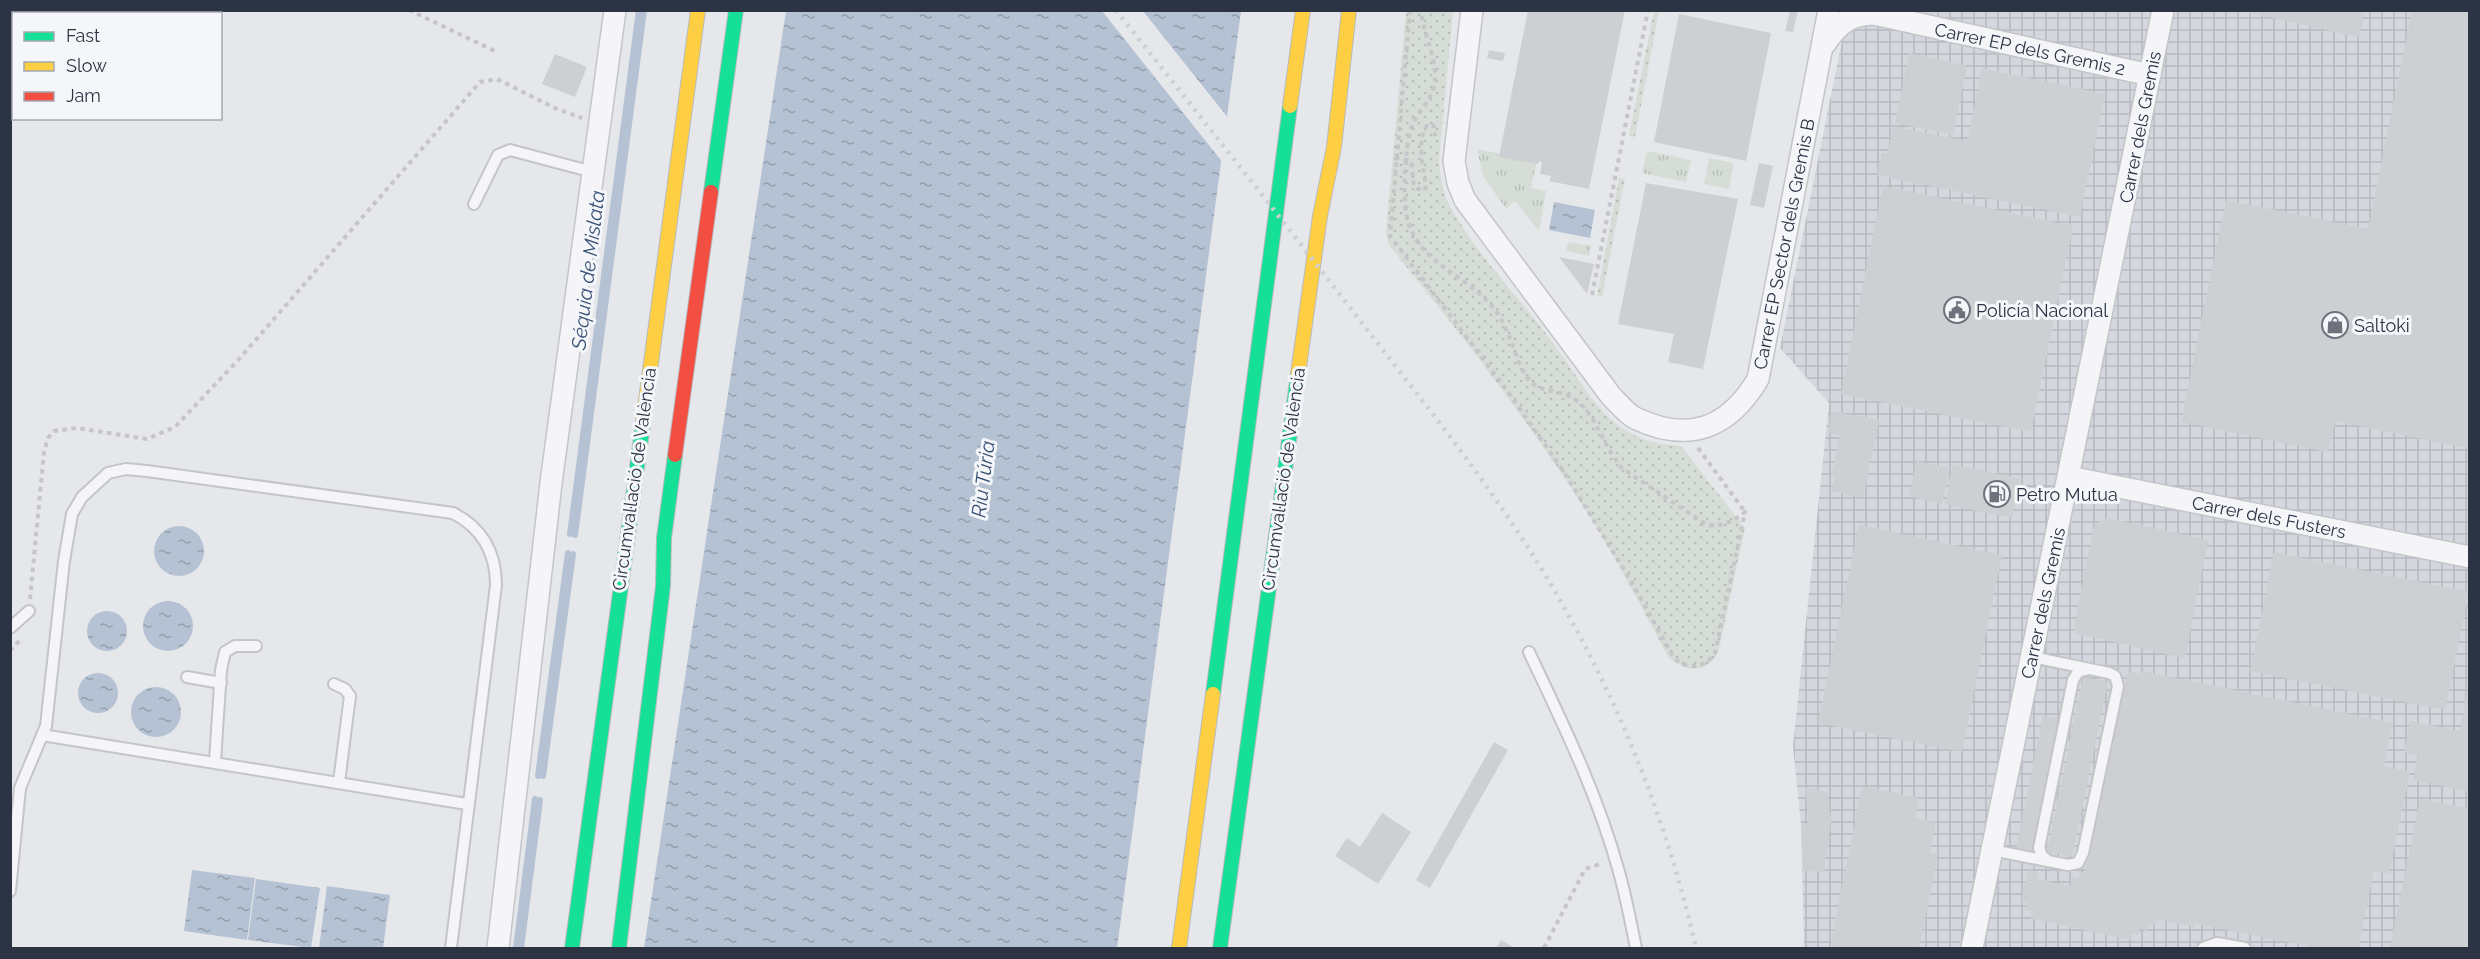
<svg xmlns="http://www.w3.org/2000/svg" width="2480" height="959" font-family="Raleway,sans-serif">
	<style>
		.industrial { fill: url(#industrial-grid) }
		.grass { fill: url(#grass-tufts) }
		.garden { fill: url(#garden-dots) }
		.water { fill: url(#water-ripples) }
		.pier { fill: #e5e7ea }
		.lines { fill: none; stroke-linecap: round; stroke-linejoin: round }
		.stream { stroke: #b5c2d3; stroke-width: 6 }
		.building { fill: #cecfd2 }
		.lane-casing { stroke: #c3c5c8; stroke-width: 14 }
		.street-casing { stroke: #c3c5c8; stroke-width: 24 }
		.fast-casing { stroke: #b8babe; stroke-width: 16 }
		.slow-casing { stroke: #b8babe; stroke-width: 16 }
		.jam-casing { stroke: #b8babe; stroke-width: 16 }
		.path { stroke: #c5c5ca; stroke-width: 4; stroke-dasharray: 4.5 4.5; stroke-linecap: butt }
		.lane { stroke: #f5f5f7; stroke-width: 10 }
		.street { stroke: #f5f5f7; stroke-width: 21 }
		.fast { stroke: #16e098; stroke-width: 14 }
		.slow { stroke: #ffcf43; stroke-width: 14 }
		.jam { stroke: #f24e42; stroke-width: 14 }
		.rail { stroke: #cecfd2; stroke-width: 4.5; stroke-dasharray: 3 6; stroke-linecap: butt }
		.labels { text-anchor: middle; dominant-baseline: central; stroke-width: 6; stroke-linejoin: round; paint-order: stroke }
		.street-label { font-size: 18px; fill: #2c3343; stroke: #f4f6f9 }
		.poi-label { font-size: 18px; fill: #2c3343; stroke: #f4f6f9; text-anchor: start }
		.water-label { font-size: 20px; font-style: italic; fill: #385075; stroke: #f4f6f9 }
	</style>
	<defs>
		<pattern id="industrial-grid" width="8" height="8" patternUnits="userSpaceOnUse" patternTransform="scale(1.5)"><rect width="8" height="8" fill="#d4d7dd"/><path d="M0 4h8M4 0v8" fill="none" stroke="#b6b9bf"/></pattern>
		<pattern id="grass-tufts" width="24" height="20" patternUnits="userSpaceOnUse" patternTransform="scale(1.5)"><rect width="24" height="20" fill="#d6ddd6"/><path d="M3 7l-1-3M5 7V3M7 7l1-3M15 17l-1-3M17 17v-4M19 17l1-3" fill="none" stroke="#b8beb9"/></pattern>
		<pattern id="garden-dots" width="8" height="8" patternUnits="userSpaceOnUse" patternTransform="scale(1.5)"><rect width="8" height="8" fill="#d6ddd6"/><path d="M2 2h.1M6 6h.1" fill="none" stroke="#b8beb9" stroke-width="1.8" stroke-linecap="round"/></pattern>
		<pattern id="water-ripples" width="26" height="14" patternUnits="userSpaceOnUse" patternTransform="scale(1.5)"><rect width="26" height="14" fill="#b5c2d3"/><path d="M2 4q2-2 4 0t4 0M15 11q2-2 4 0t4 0" fill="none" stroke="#939ead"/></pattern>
	</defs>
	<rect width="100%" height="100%" fill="#e5e7ea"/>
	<path class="industrial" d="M1848 11H2469V948H1804L1801 825 1793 746 1829 403 1780 348Z"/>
	<g class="grass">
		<path d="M1477 149 1537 161 1531 188 1546 191 1539 231 1515 201 1506 209 1483 176Z"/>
		<path d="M1647 151 1691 160 1686 182 1642 173Z"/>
		<path d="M1709 158 1734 163 1729 189 1704 184Z"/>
		<path d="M1568 242 1591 246 1589 256 1566 251Z"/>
	</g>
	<g class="garden">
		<path d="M1406 11H1453L1439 160C1440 175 1442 190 1449 204 1475 253 1517 295 1550 339 1571 366 1588 400 1614 422 1634 438 1655 445 1681 446L1745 528 1719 649C1710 674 1687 673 1669 658 1642 609 1617 559 1587 512 1527 418 1458 331 1389 245L1386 231Z"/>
		<path d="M1654 11H1659L1635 137 1629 136Z"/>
		<path d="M1619 178 1625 179 1602 297 1597 296Z"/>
	</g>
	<g class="water">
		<path d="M786 11H1241L1117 948H644Z"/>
		<path d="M1554 202 1595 210 1590 238 1549 230Z"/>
		<circle cx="179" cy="551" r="25"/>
		<circle cx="168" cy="626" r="25"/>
		<circle cx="107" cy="631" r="20"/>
		<circle cx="98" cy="693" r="20"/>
		<circle cx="156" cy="712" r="25"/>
		<path d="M192 870 255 878 247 940 184 931Z"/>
		<path d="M256 879 320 888 311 948 248 940Z"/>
		<path d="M327 886 390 895 383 948H319Z"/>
	</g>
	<path class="pier" d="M1102 11H1143L1229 119 1224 164Z"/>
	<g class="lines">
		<g class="stream">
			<path d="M570 534 639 10"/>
			<path d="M575 535 644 10"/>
			<path d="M538 776 568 553"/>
			<path d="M543 776 573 554"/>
			<path d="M516 948 535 799"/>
			<path d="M521 948 540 800"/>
		</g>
	</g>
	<g class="building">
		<path d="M1528 10H1625L1589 189 1549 181 1551 176 1540 174 1542 162 1539 161 1538 164 1499 157Z"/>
		<path d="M1790 10H1798L1793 32 1785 31Z"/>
		<path d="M2236 10H2365L2359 37Z"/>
		<path d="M2412 10H2470V449L2335 421 2328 452 2181 422 2226 200 2368 229Z"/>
		<path d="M1679 14 1771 33 1746 161 1654 142Z"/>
		<path d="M1489 50 1505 53 1503 61 1487 58Z"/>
		<path d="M1909 53 1967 66 1953 135 1895 123Z"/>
		<path d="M555 54 587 67 575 97 542 84Z"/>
		<path d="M1982 68 2105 94 2080 217 1877 175 1882 153 1888 154 1893 126 1967 141Z"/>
		<path d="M1759 163 1773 166 1764 208 1750 205Z"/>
		<path d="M1646 183 1738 199 1703 369 1668 362 1674 334 1618 324Z"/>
		<path d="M1883 186 2073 226 2031 432 1841 394Z"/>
		<path d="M1559 257 1594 264 1587 294Z"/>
		<path d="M1831 411 1879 420 1863 498 1831 491 1835 477 1831 476 1840 436 1829 433Z"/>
		<path d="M1917 461 1950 468 1942 504 1909 496Z"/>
		<path d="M1953 464 2020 479 2012 518 1945 504Z"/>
		<path d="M2107 518 2208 540 2185 658 2073 633 2093 529 2096 523Z"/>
		<path d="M1859 525 2002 555 1962 752 1818 723Z"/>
		<path d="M2274 552 2469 592 2445 710 2250 671Z"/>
		<path d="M2128 671 2141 674 2142 671 2393 723 2384 766 2410 772 2389 874 2374 871 2358 948H2318L2196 924 2198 908 2194 927 2157 919 2156 926 2149 924 2148 931 2140 929 2138 935 2132 934 2131 940 2030 918 2032 911 2026 910 2027 903 2021 901 2028 870 2039 872 2037 879 2070 886 2072 877 2079 879 2080 872 2085 873Z"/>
		<path d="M2083 677 2108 682 2072 857 2047 852Z"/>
		<path d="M2468 686 2470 792 2413 780 2418 755 2404 753 2410 721 2460 731Z"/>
		<path d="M2043 716 2058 719 2031 851 2016 848Z"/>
		<path d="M1494 742 1508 750 1430 888 1416 880Z"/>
		<path d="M1862 786 1919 798 1915 818 1936 822 1930 852 1938 854 1919 948H1830Z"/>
		<path d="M1805 787 1827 792 1831 821 1824 872 1803 871 1801 825 1809 824Z"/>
		<path d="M2420 799 2470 809V948H2390Z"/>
		<path d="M1382 813 1411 832 1378 884 1335 856 1347 838 1360 847Z"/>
		<path d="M1501 940 1515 948H1496Z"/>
	</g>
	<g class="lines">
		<defs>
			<g id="lane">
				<path d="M474 204 498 155 510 150 593 172"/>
				<path d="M10 628 29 611"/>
				<path d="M1529 652C1563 724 1598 795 1619 872 1626 897 1631 923 1636 948"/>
				<path d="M187 677 221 683"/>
				<path d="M334 684 345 689 350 696 339 782"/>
				<path d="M42 735 467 804"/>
				<path d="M215 761 221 670 225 652 235 646H256"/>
				<path d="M1992 850 2068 865 2078 863 2083 853 2118 686 2115 676 2109 673 2032 657"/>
				<path d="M2049 861 2042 856 2039 848 2073 680 2078 672 2089 669"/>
				<path d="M10 891 20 788 46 726 64 561 72 514 82 497 108 473 126 469 147 471 453 513C482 528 496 552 496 585L451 948"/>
				<path d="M2203 948 2217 943 2245 948"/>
			</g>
			<g id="street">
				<path d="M1472 10 1454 161 1458 183 1465 200 1611 396C1618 403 1627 414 1635 418 1689 444 1729 428 1758 379L1829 10"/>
				<path d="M1825 44C1837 25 1850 14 1874 14L2150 75"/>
				<path d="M2069 477 2470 557"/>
				<path d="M498 948 551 483 615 10"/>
				<path d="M1972 948 2163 10"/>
			</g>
			<g id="fast">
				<path d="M711 192 736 10"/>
				<path d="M1213 694 1290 106"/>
				<path d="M572 948 643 423"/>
				<path d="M619 948 663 586 664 538 675 455"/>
				<path d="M1220 948 1298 374"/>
			</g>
			<g id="slow">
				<path d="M1290 106 1303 10"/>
				<path d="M1298 374 1320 216 1334 147 1349 10"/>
				<path d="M643 423 698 10"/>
				<path d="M1179 948 1213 694"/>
			</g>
			<path id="jam" d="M675 455 711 192"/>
		</defs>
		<use href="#lane" class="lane-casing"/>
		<use href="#street" class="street-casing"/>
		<use href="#fast" class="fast-casing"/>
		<use href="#slow" class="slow-casing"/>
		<use href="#jam" class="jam-casing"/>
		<g class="path">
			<path d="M409 10 497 52"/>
			<path d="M1410 10 1390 236 1506 389 1564 472 1631 581 1674 658C1688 670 1704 669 1715 653L1745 512C1733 521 1723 527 1707 525L1623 469C1604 449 1598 418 1577 401 1565 390 1543 393 1531 382 1517 369 1511 330 1495 310 1466 272 1414 264 1406 212 1403 192 1405 145 1412 126 1418 111 1433 99 1435 82 1437 57 1423 34 1421 10"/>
			<path d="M1395 158 1411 161 1414 187 1423 191 1426 187C1424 169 1415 139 1428 124L1434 126 1435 136"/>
			<path d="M1592 295 1648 10"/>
			<path d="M1698 448 1745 512"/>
			<path d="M30 599 44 452 48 438 54 431 77 428 147 439 175 427 240 358 480 82 497 79 557 109 582 118"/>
			<path d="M10 651 22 638"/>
			<path d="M1544 948 1585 869 1603 863"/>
		</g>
		<use href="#lane" class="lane"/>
		<use href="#street" class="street"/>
		<use href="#fast" class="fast"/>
		<use href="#slow" class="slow"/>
		<use href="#jam" class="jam"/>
		<path class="rail" d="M1116 10C1202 119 1288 227 1372 336 1443 427 1516 518 1571 620 1628 723 1670 834 1696 948"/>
	</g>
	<defs>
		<symbol id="civic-ring" viewBox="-11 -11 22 22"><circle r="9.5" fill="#f4f6f9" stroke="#6d727d" stroke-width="1.5"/><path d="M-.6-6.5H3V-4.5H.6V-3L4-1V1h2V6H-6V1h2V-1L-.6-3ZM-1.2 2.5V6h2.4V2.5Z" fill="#6d727d"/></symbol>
		<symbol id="shop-ring" viewBox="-11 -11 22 22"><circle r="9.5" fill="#f4f6f9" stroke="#6d727d" stroke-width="1.5"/><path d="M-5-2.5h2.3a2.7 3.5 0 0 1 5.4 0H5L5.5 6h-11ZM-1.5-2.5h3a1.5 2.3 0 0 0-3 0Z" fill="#6d727d"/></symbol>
		<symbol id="fuel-ring" viewBox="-11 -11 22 22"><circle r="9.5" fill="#f4f6f9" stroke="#6d727d" stroke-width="1.5"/><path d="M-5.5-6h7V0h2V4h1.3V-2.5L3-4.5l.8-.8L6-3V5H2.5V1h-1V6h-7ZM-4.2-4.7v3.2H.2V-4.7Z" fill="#6d727d"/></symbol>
	</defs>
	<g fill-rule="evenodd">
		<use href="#civic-ring" x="1942" y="295" width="30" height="30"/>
		<use href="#shop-ring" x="2320" y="310" width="30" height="30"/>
		<use href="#fuel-ring" x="1982" y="479" width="30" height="30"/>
	</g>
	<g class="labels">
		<g class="street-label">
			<text transform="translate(2030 49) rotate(12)">Carrer EP dels Gremis 2</text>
			<text transform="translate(2140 127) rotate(-79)">Carrer dels Gremis</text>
			<text transform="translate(1784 244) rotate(-79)">Carrer EP Sector dels Gremis B</text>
			<text transform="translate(634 479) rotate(-82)">Circumval·lació de València</text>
			<text transform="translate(1283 479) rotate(-82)">Circumval·lació de València</text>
			<text transform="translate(2269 517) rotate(11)">Carrer dels Fusters</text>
			<text transform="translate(2043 603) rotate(-78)">Carrer dels Gremis</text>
		</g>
		<g class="poi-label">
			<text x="1976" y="310">Policía Nacional</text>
			<text x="2354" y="325">Saltoki</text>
			<text x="2016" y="494">Petro Mutua</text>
		</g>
		<g class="water-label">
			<text transform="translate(588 270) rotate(-83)">Séquia de Mislata</text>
			<text transform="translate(983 479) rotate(-83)">Riu Túria</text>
		</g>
	</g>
	<rect width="2480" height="959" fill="none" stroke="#2c3343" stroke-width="24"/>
	<rect x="12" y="12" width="210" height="108" fill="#f4f6f9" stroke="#a4a8b0" stroke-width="1.5"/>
	<rect x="24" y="32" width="30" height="9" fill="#16e098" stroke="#a4a8b0" stroke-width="1.5"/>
	<text x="66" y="42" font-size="18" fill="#2c3343">Fast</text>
	<rect x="24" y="62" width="30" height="9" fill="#ffcf43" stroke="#a4a8b0" stroke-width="1.5"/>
	<text x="66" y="72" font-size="18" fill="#2c3343">Slow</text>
	<rect x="24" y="92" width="30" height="9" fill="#f24e42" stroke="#a4a8b0" stroke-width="1.5"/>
	<text x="66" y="102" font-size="18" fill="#2c3343">Jam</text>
</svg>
